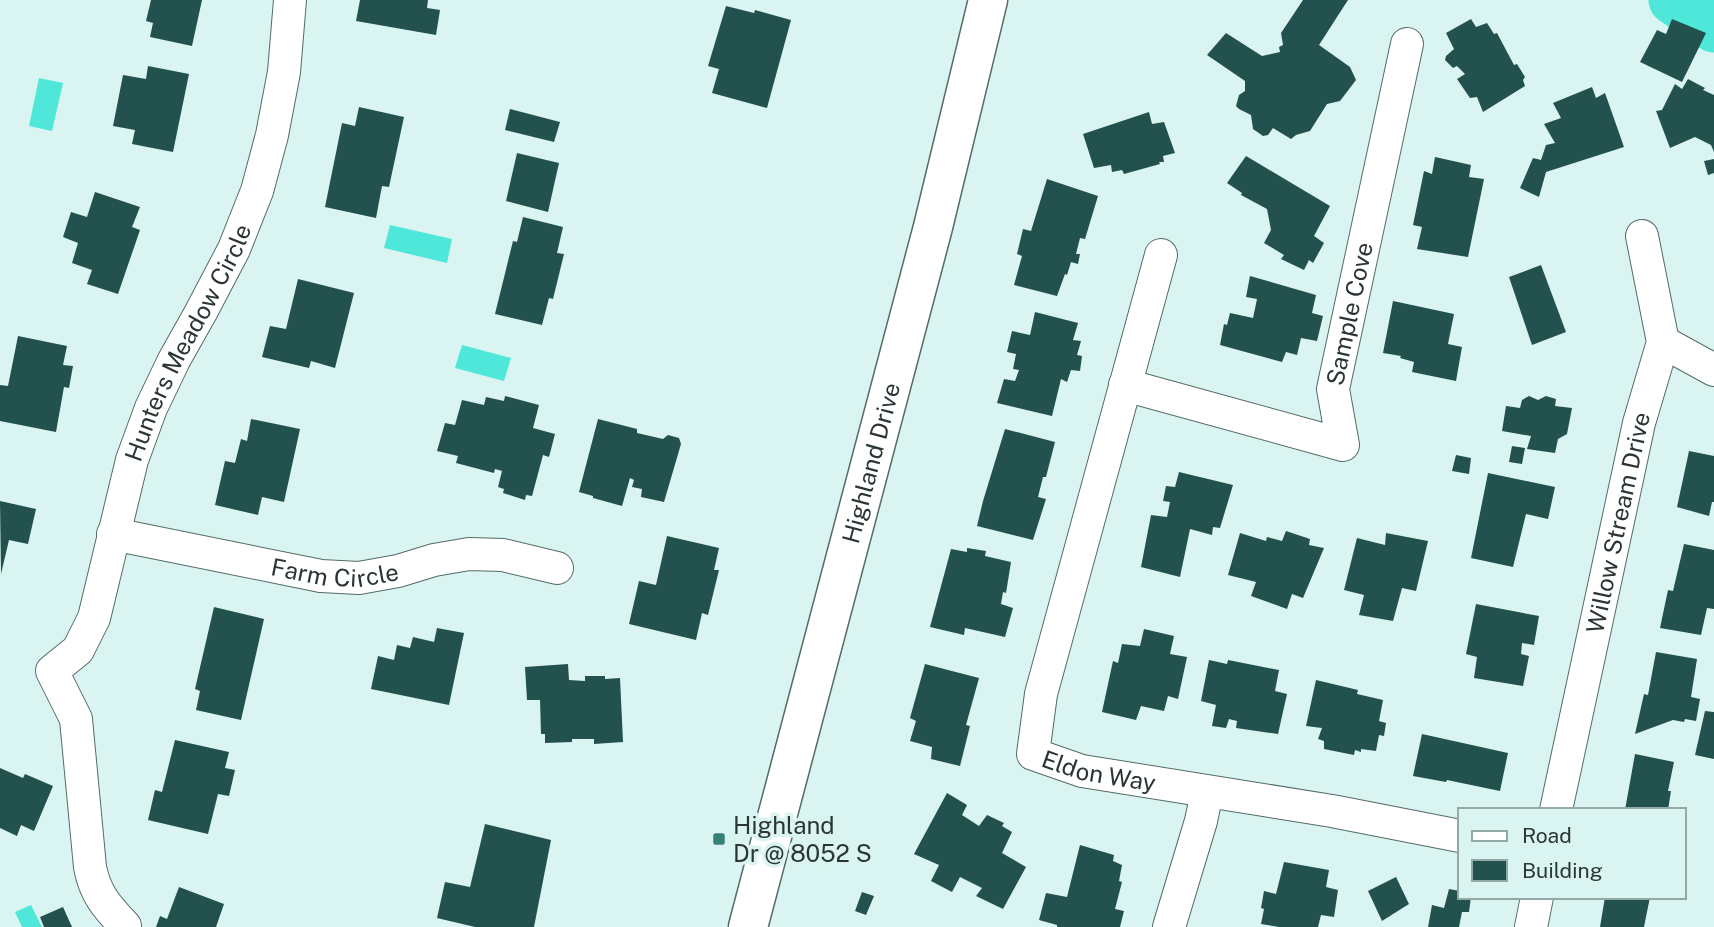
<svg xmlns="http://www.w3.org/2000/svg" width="1714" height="927" font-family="'Public Sans',sans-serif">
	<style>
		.water { fill: #4ee7da }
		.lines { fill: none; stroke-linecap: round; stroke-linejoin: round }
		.river { stroke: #4ee7da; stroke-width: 49 }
		.building { fill: #23514d }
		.minor-casing { stroke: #546b68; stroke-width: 34 }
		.major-casing { stroke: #546b68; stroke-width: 41 }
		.minor { stroke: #fff; stroke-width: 32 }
		.major { stroke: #fff; stroke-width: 38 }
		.poi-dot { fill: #377f78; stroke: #daf5f1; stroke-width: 2.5 }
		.labels { text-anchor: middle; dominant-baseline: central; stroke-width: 7; stroke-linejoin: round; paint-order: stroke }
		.street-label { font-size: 24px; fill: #2b3634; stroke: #daf5f1 }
		.poi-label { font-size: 24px; fill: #2b3634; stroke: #daf5f1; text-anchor: start }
	</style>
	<rect width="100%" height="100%" fill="#daf5f1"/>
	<g class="water">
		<path d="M39 78 63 83 52 131 29 126Z"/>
		<path d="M390 225 452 239 447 263 384 248Z"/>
		<path d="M462 345 511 358 504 381 455 368Z"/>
		<path d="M31 905 42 927H22L15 912Z"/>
	</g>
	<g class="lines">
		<path class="river" d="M1673 0 1714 28"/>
	</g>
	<g class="building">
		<path d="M151 0H202L192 46 150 37 153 23 146 21Z"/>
		<path d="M360 0H428L427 8 440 10 436 35 356 21Z"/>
		<path d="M1303 0H1348L1319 45 1350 67 1356 80 1340 101 1327 104 1310 131 1296 135 1291 139 1273 128 1268 135 1263 136 1253 129 1251 115 1239 109 1236 106 1239 95 1245 91V81L1207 55 1226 33 1262 56 1280 52 1279 47 1283 45 1281 33Z"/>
		<path d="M726 6 754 13 755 10 791 20 767 108 712 93 719 69 708 66Z"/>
		<path d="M1471 19 1476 27 1487 23 1494 34 1497 33 1514 65 1517 64 1525 77 1523 80 1525 86 1483 112 1477 97 1470 98 1457 79 1465 74 1457 66 1453 68 1445 60 1446 56 1454 49 1446 33Z"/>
		<path d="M1672 19 1706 33 1682 82 1640 62 1657 30 1666 34Z"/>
		<path d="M148 66 189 74 173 152 132 144 135 130 113 126 123 75 146 79Z"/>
		<path d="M1688 79 1705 88 1703 90 1714 95V152L1711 145 1695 137 1670 148 1656 111 1662 110 1675 84 1682 89Z"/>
		<path d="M1592 87 1596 98 1605 93 1624 147 1546 172 1539 197 1520 188 1533 158 1541 160 1546 145 1555 143 1544 124 1561 118 1553 103Z"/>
		<path d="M359 107 404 117 389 187 382 186 376 218 325 207 342 123 355 126Z"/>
		<path d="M510 109 560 122 554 142 505 130Z"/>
		<path d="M1149 112 1152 124 1164 122 1175 153 1163 156 1164 162H1159L1160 164 1124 174 1122 170 1112 172 1111 165 1094 168 1083 134Z"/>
		<path d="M517 153 559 163 548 212 506 201Z"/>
		<path d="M1246 156 1330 206 1314 236 1324 243 1313 263 1309 260 1304 270 1281 259 1284 255 1264 243 1271 230 1267 209 1241 195 1242 193 1227 183Z"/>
		<path d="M1435 157 1471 165 1469 177 1484 179 1468 257 1417 249 1422 227 1413 225 1424 171 1432 174Z"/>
		<path d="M1714 159V173L1708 175 1704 161Z"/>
		<path d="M1047 179 1098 196 1085 239 1080 238 1076 254H1080L1078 264 1071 262 1067 275 1065 274 1057 296 1014 285 1022 256 1017 254 1023 229 1031 231Z"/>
		<path d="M95 192 140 207 132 227 140 230 118 294 87 284 92 270 72 263 78 243 63 237 71 212 87 217Z"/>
		<path d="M523 217 563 227 557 253 564 254 553 299 549 298 542 325 495 314 513 241 517 242Z"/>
		<path d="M1541 265 1566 332 1532 345 1509 277Z"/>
		<path d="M1250 276 1316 295 1312 313 1323 316 1317 341 1301 338 1297 355 1286 352 1282 362 1220 345 1224 324 1227 325 1230 313 1253 318 1257 299 1246 297Z"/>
		<path d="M298 279 354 293 335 368 311 361 309 368 262 357 270 326 286 329Z"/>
		<path d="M1393 301 1454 314 1448 344 1462 347 1456 381 1412 372 1414 362 1400 358 1401 356 1383 353Z"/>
		<path d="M1035 312 1078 323 1073 340 1081 341 1077 355 1082 356 1080 371 1071 370 1067 382 1061 379 1052 416 997 403 1004 379 1015 381 1019 370 1013 369 1016 354 1007 352 1012 331 1030 335Z"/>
		<path d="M18 336 67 346 63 365 73 366 69 388 64 387 56 432 0 421V385L8 386Z"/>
		<path d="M505 396 539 405 533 428 555 434 549 457 543 455 532 496 526 495 525 500 503 493 504 489 498 487 502 471 495 469 494 473 456 463 458 456 437 451 445 423 455 425 462 400 484 405 486 397 504 401Z"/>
		<path d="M1529 396 1538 400 1546 396 1556 399 1555 406 1572 408 1567 434 1558 439 1555 453 1527 449 1531 436 1502 431 1506 406 1520 408 1522 400Z"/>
		<path d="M251 419 300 429 284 502 262 497 258 515 215 505 225 461 235 463 241 439 247 441Z"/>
		<path d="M598 419 637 429V433L663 439 668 435 679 438 681 444 664 502 641 497 642 489 632 487 634 480 630 478 622 506 593 498V496L579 492Z"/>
		<path d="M1005 429 1055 442 1046 477H1043L1038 497 1046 499 1033 540 977 526 983 501Z"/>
		<path d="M1512 446 1525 448 1522 464 1509 462Z"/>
		<path d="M1689 451 1714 456V502H1712L1709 516 1677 507Z"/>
		<path d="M1456 455 1471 458 1469 474 1452 471Z"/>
		<path d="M1179 472 1233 485 1220 528 1213 527 1212 535 1190 529 1180 577 1141 567 1151 515 1167 517 1170 502 1163 501 1166 486 1175 487Z"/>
		<path d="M1488 473 1555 487 1548 519 1526 514 1513 567 1471 558Z"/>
		<path d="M0 501 36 509 28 544 9 540 1 574Z"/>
		<path d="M1286 531 1310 539 1309 545 1324 548 1303 598 1292 594 1287 609 1251 596 1256 582 1228 575 1240 533 1266 541 1267 537 1282 541Z"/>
		<path d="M1386 533 1428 541 1416 591 1402 588 1393 621 1359 615 1364 595 1344 590 1357 538 1385 545Z"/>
		<path d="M667 536 719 548 714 570H719L708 615 702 613 696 640 629 624 639 581 656 585Z"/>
		<path d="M1684 544 1714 550V609L1707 608 1701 635 1660 628 1668 590 1673 591Z"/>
		<path d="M967 548 986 551 985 556 1011 562 1006 593 1003 592 1001 604 1013 608 1005 637 965 628 964 635 930 627 951 549 967 552Z"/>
		<path d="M1476 604 1539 616 1534 645 1522 643 1521 654 1529 656 1523 686 1474 678 1477 657 1466 654Z"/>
		<path d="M214 607 264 619 241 720 196 710 200 691 195 689Z"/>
		<path d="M437 628 464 633 449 705 371 689 378 656 394 660 397 645 410 648 413 637 434 642Z"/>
		<path d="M1144 629 1174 636 1170 654 1187 657 1178 699 1168 696 1164 711 1141 706 1136 720 1102 712 1113 661 1118 663 1122 644 1140 646Z"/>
		<path d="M1656 652 1697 659 1691 697 1700 699 1696 721 1685 719 1684 722 1673 720 1635 734 1644 694 1648 695Z"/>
		<path d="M1209 660 1227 664 1228 660 1279 670 1275 691 1287 694 1278 734 1236 728 1237 721 1229 719 1226 728 1212 726 1216 705 1201 701Z"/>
		<path d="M568 664 569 680 585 681V676H605V679L620 678 623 742 594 744V739H572V742L545 743V734H541L540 700H527L525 667Z"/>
		<path d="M925 664 979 678 966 725 970 726 960 766 931 759 932 747 910 741 916 721 910 718Z"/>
		<path d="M1316 680 1358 690 1357 694 1383 700 1379 721 1386 723 1384 736 1379 735 1376 751 1361 749V752L1355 750 1354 755 1324 749V741L1318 739 1322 728 1306 726Z"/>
		<path d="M1705 711 1714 712V759L1695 755Z"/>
		<path d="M1422 734 1508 753 1500 791 1447 780 1446 782 1413 776Z"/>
		<path d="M175 740 229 752 225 768 235 770 229 796 218 794 208 834 148 820 155 790 162 792Z"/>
		<path d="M1635 754 1674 762 1668 791H1671L1668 810H1625Z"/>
		<path d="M0 768 23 778 25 774 53 786 34 831 21 825 17 836 0 828Z"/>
		<path d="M947 793 967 805 962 815 979 826 987 815 1004 823 1002 826 1012 832 1002 853 1026 867 1003 909 976 896 982 888 960 877 952 892 931 881 939 865 914 854Z"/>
		<path d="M485 824 551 840 534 927H475L437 918 445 882 470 887Z"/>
		<path d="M1080 845 1114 855 1113 861 1122 865 1119 881 1122 882 1115 909 1124 911 1120 927H1057V925L1039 920 1046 893 1067 897Z"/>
		<path d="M1284 862 1329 870 1326 887 1338 890 1334 917 1321 915 1318 927H1279L1261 924 1264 909 1261 908 1264 891 1276 894Z"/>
		<path d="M1396 877 1409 904 1382 921 1368 891Z"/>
		<path d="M179 887 224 904 216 927H156L160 916 167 919Z"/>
		<path d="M1449 889 1460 891V897H1471L1469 912H1462L1459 927H1428L1432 905 1444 908Z"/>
		<path d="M862 892 874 896 866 915 855 911Z"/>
		<path d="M1605 897H1650L1644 927H1600Z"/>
		<path d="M63 907 72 927H44L40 917Z"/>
	</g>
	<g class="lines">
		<defs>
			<g id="minor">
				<path id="s1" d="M1161 255 1041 694 1033 754 1082 771 1332 811 1460 836"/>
				<path d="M1663 342 1714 370"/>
				<path id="s2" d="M1125 385 1343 445 1333 389 1407 44"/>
				<path id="s3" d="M113 534 321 576 359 578 398 571 434 560 469 554 503 555 557 568"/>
				<path id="s4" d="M1556 810 1639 423 1663 342 1642 236"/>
				<path id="s5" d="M125 926C107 907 95 894 90 867L76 719 52 671 78 650 94 618 132 460 151 408 174 360 201 312 234 249 257 191 272 135 284 72 290 0"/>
				<path d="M1169 927 1201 821 1207 792"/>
				<path d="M1531 927 1537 897"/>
			</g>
			<g id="major">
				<path id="s6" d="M748 927 933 227 988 0"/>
			</g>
		</defs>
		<use href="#minor" class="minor-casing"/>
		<use href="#major" class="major-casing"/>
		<use href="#minor" class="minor"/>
		<use href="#major" class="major"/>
	</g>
	<rect class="poi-dot" x="712" y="832" width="14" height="14" rx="3.5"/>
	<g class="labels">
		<g class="street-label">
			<text stroke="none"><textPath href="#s2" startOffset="360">Sample Cove</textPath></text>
			<text stroke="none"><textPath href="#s5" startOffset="634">Hunters Meadow Circle</textPath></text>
			<text stroke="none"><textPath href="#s6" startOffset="480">Highland Drive</textPath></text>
			<text stroke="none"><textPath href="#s4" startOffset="294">Willow Stream Drive</textPath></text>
			<text stroke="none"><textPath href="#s3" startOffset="226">Farm Circle</textPath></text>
			<text stroke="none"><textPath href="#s1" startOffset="584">Eldon Way</textPath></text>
		</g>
		<g class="poi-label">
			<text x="733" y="825">Highland<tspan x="733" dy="28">Dr @ 8052 S</tspan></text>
		</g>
	</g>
	<rect x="1458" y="808" width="228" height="91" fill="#daf5f1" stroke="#94a9a5" stroke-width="2"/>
	<rect x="1472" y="831" width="35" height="10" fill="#ffffff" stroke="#94a9a5" stroke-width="2"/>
	<text x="1522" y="843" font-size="21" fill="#2b3634">Road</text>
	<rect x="1472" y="860" width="35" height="21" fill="#23514d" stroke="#94a9a5" stroke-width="2"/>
	<text x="1522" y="878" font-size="21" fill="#2b3634">Building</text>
</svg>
